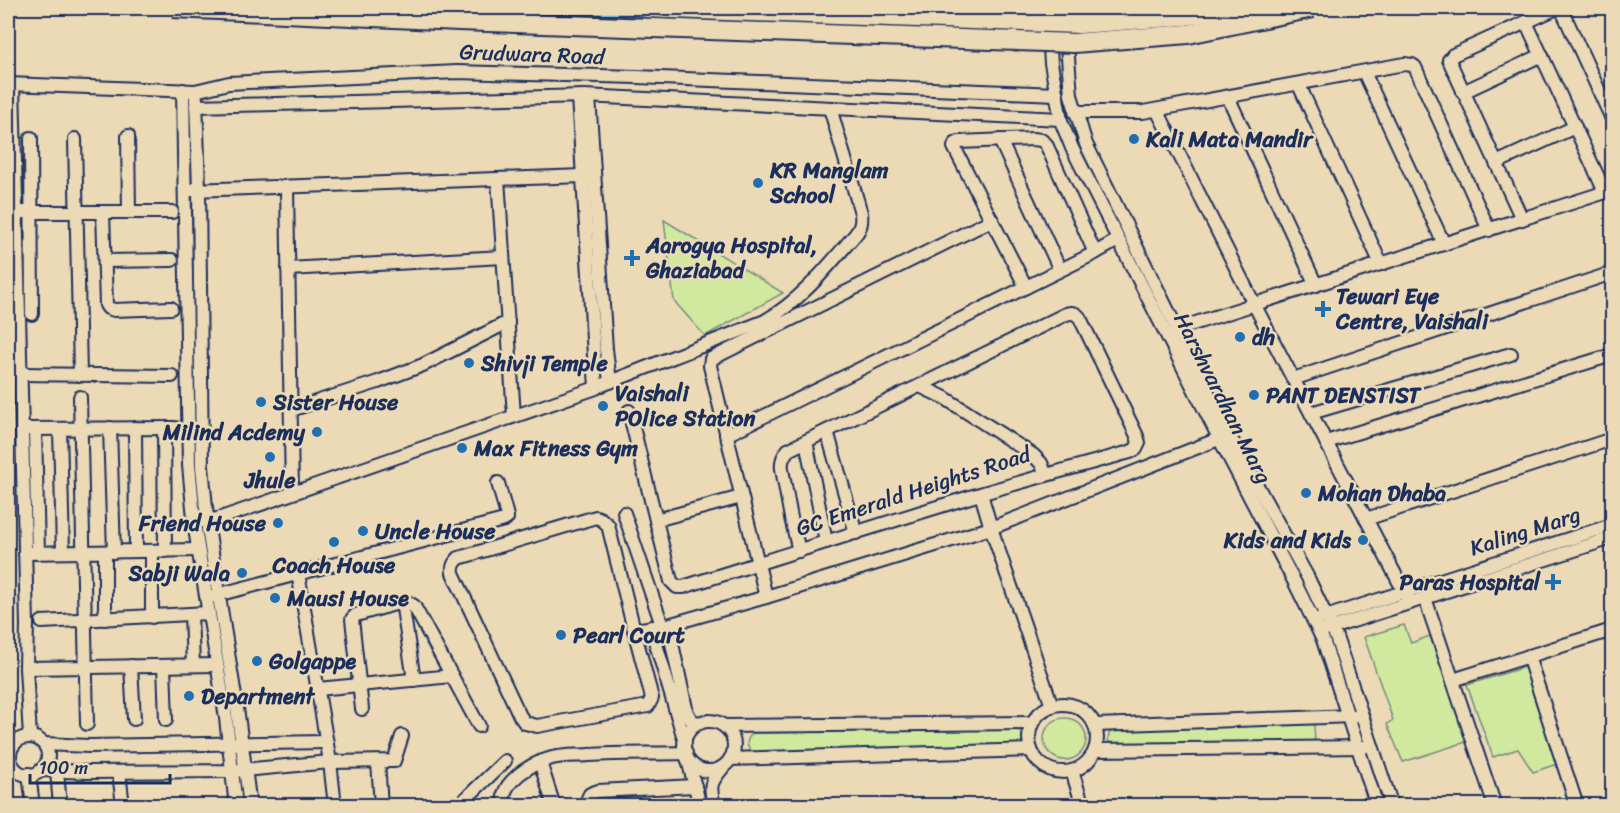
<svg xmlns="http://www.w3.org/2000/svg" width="1620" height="813" font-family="Sriracha,sans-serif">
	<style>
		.green { fill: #d1e99e; stroke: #768c7e; stroke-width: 1.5 }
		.water { fill: #95dbf7; stroke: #6496ba; stroke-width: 1.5 }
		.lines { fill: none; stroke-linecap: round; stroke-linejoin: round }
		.shore { stroke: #4c749b; stroke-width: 1.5 }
		.minor-casing { stroke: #1b2f5e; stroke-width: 16 }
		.minor { stroke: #ecdab7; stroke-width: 12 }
		.highway-bridge-casing { stroke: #1b2f5e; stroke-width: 22; stroke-linecap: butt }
		.highway-bridge { stroke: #ecdab7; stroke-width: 18 }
		.poi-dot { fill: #1f6fb2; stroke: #ecdab7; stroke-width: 2 }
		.labels { text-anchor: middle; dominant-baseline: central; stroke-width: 5; stroke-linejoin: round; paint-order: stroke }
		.street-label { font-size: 22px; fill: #1b2f5e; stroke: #ecdab7 }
		.poi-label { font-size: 22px; font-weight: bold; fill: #1b2f5e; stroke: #ecdab7; text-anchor: start }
	</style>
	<rect width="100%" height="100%" fill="#ecdab7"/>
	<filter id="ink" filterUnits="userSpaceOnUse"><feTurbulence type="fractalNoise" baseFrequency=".0167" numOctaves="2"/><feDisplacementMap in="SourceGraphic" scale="12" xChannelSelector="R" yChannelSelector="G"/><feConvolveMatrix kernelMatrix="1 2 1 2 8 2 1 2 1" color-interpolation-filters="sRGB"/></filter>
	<g filter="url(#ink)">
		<g class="green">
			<path d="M664 220 783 293 705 336 674 301Z"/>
			<path d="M1404 625 1411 643 1430 636 1469 741 1403 762 1387 724 1393 720 1364 637Z"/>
			<path d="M1531 665 1563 762 1533 772 1518 749 1493 757 1467 685Z"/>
			<circle cx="1065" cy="739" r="21"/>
			<path d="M1314 724 1315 744 1117 746 1110 743 1108 740 1109 734 1113 730 1117 729Z"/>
			<path d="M1018 729 1023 736 1020 747 752 752C745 746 746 739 753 733Z"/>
		</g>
		<path class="water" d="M464 8H1256L1107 33 931 30Z"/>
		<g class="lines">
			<path class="shore" d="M928 8 1040 9"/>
			<defs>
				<g id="minor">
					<path d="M1047 8 1051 63 1061 121 1072 148 1219 438 1295 583 1323 640 1377 806"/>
					<path d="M1064 8 1071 95 1086 144 1229 435 1307 576 1336 637 1392 806"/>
					<path d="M1561 8 1612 119"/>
					<path d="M1526 22 1605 192"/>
					<path d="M1364 72 1444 244"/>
					<path d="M8 84 195 91 229 83 457 72 637 77 1057 94"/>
					<path d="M13 84 27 624 26 668 30 737"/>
					<path d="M1299 85 1381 264"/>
					<path d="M183 90 189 465 195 529 226 718 236 806"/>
					<path d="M1463 92 1542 55"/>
					<path d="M589 97 606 349 610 382"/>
					<path d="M1228 97 1316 285"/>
					<path d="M196 98 199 190 202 466 208 528 238 715 250 806"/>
					<path d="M196 106 584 96 1061 119"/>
					<path d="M1157 110 1254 304 1410 603"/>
					<path d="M1075 112H1143L1404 64 1412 65 1415 67 1489 230"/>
					<path d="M128 136 129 212"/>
					<path d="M31 138 32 314"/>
					<path d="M75 139 80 375"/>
					<path d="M1000 140 1060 270"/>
					<path d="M1496 163 1575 127"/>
					<path d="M498 179 514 416"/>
					<path d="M287 187 292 493"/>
					<path d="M191 190 583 176"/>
					<path d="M23 212H172"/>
					<path d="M103 212 106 305 108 308 114 310 171 308"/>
					<path d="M1522 219 1449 60 1453 55 1557 8"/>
					<path d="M105 261 172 260"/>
					<path d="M288 269 503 257"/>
					<path d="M1026 287 954 147 955 144 959 142 1033 139 1041 140 1046 144 1095 253"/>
					<path d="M1177 329 1612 190"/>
					<path d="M21 374 172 376"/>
					<path d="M1293 379 1612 273"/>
					<path d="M602 385 765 321C803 299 827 267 855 235 861 228 862 222 861 213L830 108"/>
					<path d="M920 386 945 398 1033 455 1041 463 1046 475"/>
					<path d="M80 397 87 724"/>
					<path d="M291 410 378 382 423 365 508 322"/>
					<path d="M629 411 671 581 677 587H683C782 556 881 524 980 494 1030 479 1080 466 1130 452L1136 449 1139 443 1137 436 1080 318C1076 313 1073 312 1066 314L788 450C783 457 781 461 782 469L791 518 799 551"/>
					<path d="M1311 413 1511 354"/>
					<path d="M110 428 114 552"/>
					<path d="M135 428 136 551"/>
					<path d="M28 429 175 428"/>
					<path d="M35 429 38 553"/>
					<path d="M60 429 63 552"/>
					<path d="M164 429 165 551"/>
					<path d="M827 431 856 533"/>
					<path d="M726 435 1095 253 1118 240"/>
					<path d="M806 441 826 542"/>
					<path d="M1326 442 1612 355"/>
					<path d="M981 494 991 528 1052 706"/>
					<path d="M624 513 662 625"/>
					<path d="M1366 519 1612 439"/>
					<path d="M656 520 741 497"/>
					<path d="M200 521 218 519 596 388 578 97"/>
					<path d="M105 552V619"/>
					<path d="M25 553 198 550"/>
					<path d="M298 573 330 762 335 806"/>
					<path d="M213 596 504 520 507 518V516L498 483"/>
					<path d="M766 597 710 366 711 359 992 220"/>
					<path d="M1425 598 1495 806"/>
					<path d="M402 602 414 680"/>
					<path d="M191 614 193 665"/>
					<path d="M152 617V551"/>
					<path d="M1319 619 1612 525"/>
					<path d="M42 622 208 613"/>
					<path d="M668 625 687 713 692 721 700 723"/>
					<path d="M651 627 685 742"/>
					<path d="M634 630 608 525 601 519 596 517 459 558C454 563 452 566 453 573L520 716 525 723 537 726 648 706 652 698 634 630 668 625 766 597 991 528 1229 435"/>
					<path d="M1325 630 1612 538"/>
					<path d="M1528 656 1577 806"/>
					<path d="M131 666 134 719"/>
					<path d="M164 666 166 720"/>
					<path d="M26 668 217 665"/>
					<path d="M1453 680 1612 630"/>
					<path d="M318 689 452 676"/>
					<circle cx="1063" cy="738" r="34"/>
					<path d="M362 709 352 619 356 615 402 602H407L414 606 479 726"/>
					<circle cx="709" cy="746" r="25"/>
					<path d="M1095 725 1354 716"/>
					<path d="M724 726 1032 723"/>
					<circle cx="29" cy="756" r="19"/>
					<path d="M44 744 89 746 327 742"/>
					<path d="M1095 750 1364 747"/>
					<path d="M730 759 1031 750"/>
					<path d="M688 760 700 806"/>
					<path d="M378 762 381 806"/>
					<path d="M540 762 554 806"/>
					<path d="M41 770 87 772 232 771 330 762 392 761H394L402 736"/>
					<path d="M57 771 60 806"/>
					<path d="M1072 771 1083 806"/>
					<path d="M119 772 123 806"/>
					<path d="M29 774 33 806"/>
					<path d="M458 806 505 761"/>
					<path d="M505 806C502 796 505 788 512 781 523 769 537 762 552 758 564 755 577 756 589 755 621 753 653 754 686 753"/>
					<path d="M590 806 588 798 590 794 598 791 695 786"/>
					<path d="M714 806C709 784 710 783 724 766"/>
				</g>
			</defs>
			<use href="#minor" class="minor-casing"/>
			<use href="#minor" class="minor"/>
			<defs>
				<g id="highway-bridge">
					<path d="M173 8 459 21 1074 43 1188 34 1313 8"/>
					<path d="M646 8 1079 24 1184 16 1236 8"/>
				</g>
			</defs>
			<use href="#highway-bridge" class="highway-bridge-casing"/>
			<use href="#highway-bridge" class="highway-bridge"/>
		</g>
	</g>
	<g class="poi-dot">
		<circle cx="1134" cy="139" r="6"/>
		<circle cx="758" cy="183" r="6"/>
		<path d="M629 249h6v6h6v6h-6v6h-6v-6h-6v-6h6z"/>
		<path d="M1320 300h6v6h6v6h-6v6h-6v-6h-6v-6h6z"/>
		<circle cx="1240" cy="337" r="6"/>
		<circle cx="469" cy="363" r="6"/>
		<circle cx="1254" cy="395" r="6"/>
		<circle cx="261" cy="402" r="6"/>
		<circle cx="603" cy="406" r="6"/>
		<circle cx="317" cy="432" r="6"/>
		<circle cx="462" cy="448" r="6"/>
		<circle cx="270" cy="457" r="6"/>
		<circle cx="1306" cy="493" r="6"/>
		<circle cx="278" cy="523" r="6"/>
		<circle cx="363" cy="531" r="6"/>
		<circle cx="1363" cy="540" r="6"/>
		<circle cx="334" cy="542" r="6"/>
		<circle cx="242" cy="573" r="6"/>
		<path d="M1550 573h6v6h6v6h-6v6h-6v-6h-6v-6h6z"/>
		<circle cx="275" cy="598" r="6"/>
		<circle cx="561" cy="635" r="6"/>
		<circle cx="257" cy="661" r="6"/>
		<circle cx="189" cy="696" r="6"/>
	</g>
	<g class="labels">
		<g class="street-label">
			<text transform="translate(532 54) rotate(2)">Grudwara Road</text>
			<text transform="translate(1223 398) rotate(63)">Harshvardhan Marg</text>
			<text transform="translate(913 491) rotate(-18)">GC Emerald Heights Road</text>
			<text transform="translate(1525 531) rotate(-18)">Kaling Marg</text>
		</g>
		<g class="poi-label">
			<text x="1146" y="139">Kali Mata Mandir</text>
			<text x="770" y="170">KR Manglam<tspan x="770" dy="25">School</tspan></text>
			<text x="646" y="245">Aarogya Hospital,<tspan x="646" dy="25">Ghaziabad</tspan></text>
			<text x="1336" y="296">Tewari Eye<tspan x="1336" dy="25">Centre, Vaishali</tspan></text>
			<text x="1252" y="337">dh</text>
			<text x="481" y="363">Shivji Temple</text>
			<text x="615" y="393">Vaishali<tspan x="615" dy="25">POlice Station</tspan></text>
			<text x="1266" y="395">PANT DENSTIST</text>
			<text x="273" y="402">Sister House</text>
			<text x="305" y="432" text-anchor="end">Milind Acdemy</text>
			<text x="474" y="448">Max Fitness Gym</text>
			<text x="270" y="480" text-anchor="middle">Jhule</text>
			<text x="1318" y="493">Mohan Dhaba</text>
			<text x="266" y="523" text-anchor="end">Friend House</text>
			<text x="375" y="531">Uncle House</text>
			<text x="1351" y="540" text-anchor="end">Kids and Kids</text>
			<text x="334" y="565" text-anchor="middle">Coach House</text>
			<text x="230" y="573" text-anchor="end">Sabji Wala</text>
			<text x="1540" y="582" text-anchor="end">Paras Hospital</text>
			<text x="287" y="598">Mausi House</text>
			<text x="573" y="635">Pearl Court</text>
			<text x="269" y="661">Golgappe</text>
			<text x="201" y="696">Department</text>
		</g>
	</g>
	<rect width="1620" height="813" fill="none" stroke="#ecdab7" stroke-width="30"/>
	<rect x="15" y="15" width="1590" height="783" fill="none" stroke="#1b2f5e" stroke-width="2" filter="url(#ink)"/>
	<path d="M30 774v9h140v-9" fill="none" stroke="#1b2f5e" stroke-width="3"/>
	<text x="39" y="774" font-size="18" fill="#1b2f5e" stroke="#ecdab7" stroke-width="4.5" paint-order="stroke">100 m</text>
</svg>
